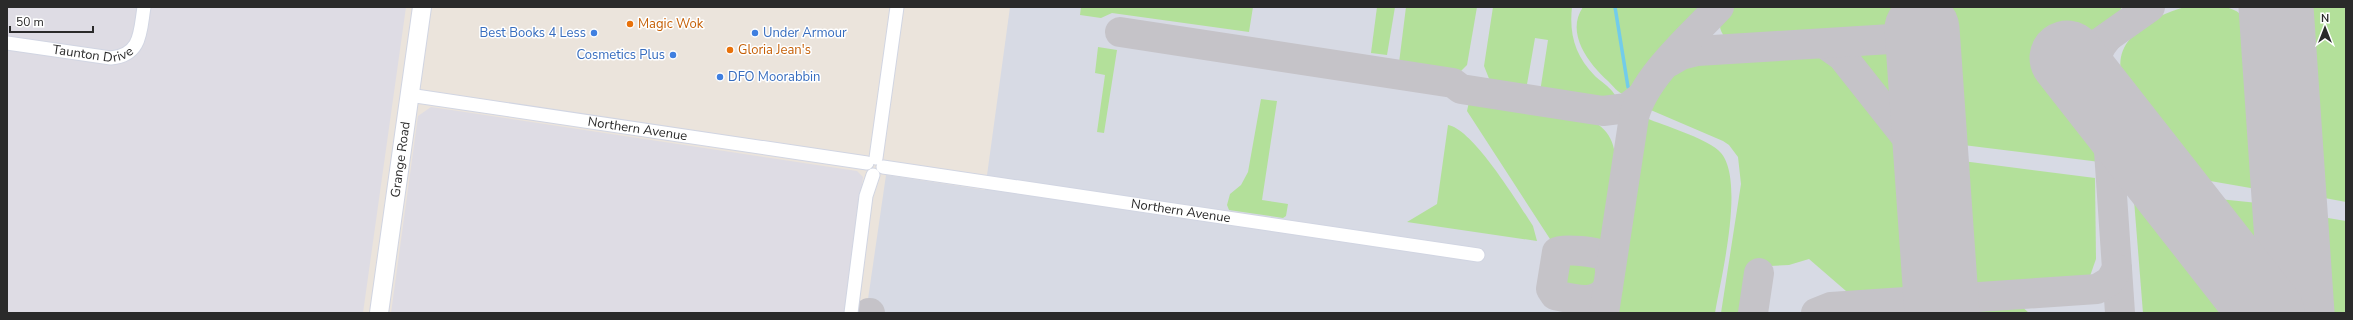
<svg xmlns="http://www.w3.org/2000/svg" width="2353" height="320" font-family="'Nunito Sans',sans-serif">
	<style>
		.industrial { fill: #dedce4 }
		.airport { fill: #d7dae4 }
		.green { fill: #b3e09a }
		.lines { fill: none; stroke-linecap: round; stroke-linejoin: round }
		.stream { stroke: #72ccea; stroke-width: 3.5 }
		.taxiway { stroke: #c5c3c8; stroke-width: 30 }
		.runway { stroke: #c5c3c8; stroke-width: 75 }
		.street-casing { stroke: #d1d5e2; stroke-width: 15 }
		.secondary-casing { stroke: #d1d5e2; stroke-width: 20 }
		.street { stroke: #fff; stroke-width: 13 }
		.secondary { stroke: #fff; stroke-width: 18 }
		.food-dot { fill: #e8710a; stroke: #fff; stroke-width: 1.5 }
		.shop-dot { fill: #3f7fe0; stroke: #fff; stroke-width: 1.5 }
		.labels { text-anchor: middle; dominant-baseline: central; stroke-width: 3; stroke-linejoin: round; paint-order: stroke }
		.food-label { font-size: 13px; fill: #c56008; stroke: #fff; text-anchor: start }
		.shop-label { font-size: 13px; fill: #366cbe; stroke: #fff; text-anchor: end }
		.street-label { font-size: 13px; fill: #2a2a2a; stroke: #fff }
	</style>
	<rect width="100%" height="100%" fill="#ebe4dc"/>
	<g class="industrial">
		<path d="M7 7H406L363 313H7Z"/>
		<path d="M431 107 857 171 863 177 845 313H391L418 116Z"/>
	</g>
	<path class="airport" d="M1010 7H2346V313H866L886 175 985 190Z"/>
	<g class="green">
		<path d="M1081 7H1253L1249 32 1112 13 1101 18 1080 15Z"/>
		<path d="M1377 7H1395L1387 55 1371 53Z"/>
		<path d="M1406 7H1477L1467 65 1461 71 1399 63Z"/>
		<path d="M1493 7H1572C1569 34 1575 56 1595 76 1600 81 1619 93 1616 101H1592L1540 92 1548 40 1535 38 1526 90 1490 81 1484 66Z"/>
		<path d="M1583 7H1709L1633 90 1625 95C1618 93 1613 86 1608 81 1589 64 1565 33 1583 7Z"/>
		<path d="M1730 7H2122L2116 18 2048 72C2068 99 2100 126 2100 162L1947 143 1938 27 1737 41 1726 38C1715 27 1721 17 1730 7Z"/>
		<path d="M2185 7C2217 6 2243 0 2253 36L2263 188 2262 190 2193 178C2181 163 2169 148 2157 132 2135 104 2099 64 2137 32 2151 19 2167 12 2185 7Z"/>
		<path d="M2301 7H2346V202L2314 196Z"/>
		<path d="M1098 47 1117 50 1104 133 1097 132 1105 75 1095 73Z"/>
		<path d="M1875 50C1913 57 1910 97 1913 127L1910 128 1856 59 1859 51Z"/>
		<path d="M1813 53 1827 58 1842 69 1914 163 1925 292 1854 295 1846 291 1809 259 1789 265 1749 267 1742 313H1721L1741 184 1738 157 1729 145 1723 141 1646 108C1653 94 1663 78 1677 70 1704 54 1779 55 1813 53Z"/>
		<path d="M1261 99 1277 101 1262 200 1288 204 1286 216 1283 218 1229 210 1227 205 1230 194 1241 185 1248 172Z"/>
		<path d="M1469 102 1581 117C1626 129 1616 171 1611 206 1609 219 1609 234 1600 244L1550 239 1467 111Z"/>
		<path d="M1646 118C1665 126 1703 137 1718 150 1747 174 1721 277 1715 313H1612L1642 119Z"/>
		<path d="M1448 125C1473 129 1518 203 1533 226L1537 241 1407 222 1437 204Z"/>
		<path d="M1947 159 2095 178 2096 259 2090 276 2077 282 1956 290Z"/>
		<path d="M2139 189 2236 313H2143L2134 200 2136 190Z"/>
		<path d="M2209 198 2258 203 2264 207 2268 270Z"/>
		<path d="M2316 216 2346 221V313H2323Z"/>
		<path d="M1570 258 1591 262 1600 269C1605 295 1581 290 1565 288Z"/>
		<path d="M2020 305 2029 313H1976L1984 307Z"/>
	</g>
	<g class="lines">
		<path class="stream" d="M1615 7 1628 87"/>
		<g class="taxiway">
			<path d="M2264 7C2284 30 2283 116 2286 149"/>
			<path d="M1120 32 1453 83 1461 89 1603 111 1627 108 1641 97"/>
			<path d="M2108 37C2099 47 2093 60 2094 74 2098 102 2140 149 2157 173"/>
			<path d="M1894 39C1931 42 1926 88 1928 116"/>
			<path d="M1825 44 1842 56 1922 157 1932 178"/>
			<path d="M1669 62 1681 55 1697 51 1923 37"/>
			<path d="M2071 63 2150 7"/>
			<path d="M2106 107 2120 313"/>
			<path d="M1608 287C1598 307 1573 299 1555 295L1551 289 1557 252C1563 248 1598 252 1604 256 1609 260 1610 265 1610 271"/>
			<path d="M869 313H870"/>
			<path d="M1604 313 1634 117C1644 77 1691 37 1719 7"/>
			<path d="M1753 313 1759 273"/>
			<path d="M1816 313 1831 307 2097 289 2110 281 2117 269"/>
		</g>
		<g class="runway">
			<path d="M2276 7 2297 313"/>
			<path d="M1922 29 1942 313"/>
			<path d="M2067 58 2267 313"/>
		</g>
		<defs>
			<g id="street">
				<path id="s1" d="M7 43 111 58C142 55 140 31 144 7"/>
				<path id="s2" d="M409 95 867 163"/>
				<path d="M876 158 897 7"/>
				<path id="s3" d="M883 167 1478 255"/>
				<path d="M851 313 866 196 873 175"/>
			</g>
			<g id="secondary">
				<path id="s4" d="M379 313 422 7"/>
			</g>
		</defs>
		<use href="#street" class="street-casing"/>
		<use href="#secondary" class="secondary-casing"/>
		<use href="#street" class="street"/>
		<use href="#secondary" class="secondary"/>
	</g>
	<g class="food-dot">
		<circle cx="630" cy="24" r="4"/>
		<circle cx="730" cy="50" r="4"/>
	</g>
	<g class="shop-dot">
		<circle cx="594" cy="33" r="4"/>
		<circle cx="755" cy="33" r="4"/>
		<circle cx="673" cy="55" r="4"/>
		<circle cx="720" cy="77" r="4"/>
	</g>
	<g class="labels">
		<g class="food-label">
			<text x="638" y="24">Magic Wok</text>
			<text x="738" y="50">Gloria Jean's</text>
		</g>
		<g class="shop-label">
			<text x="586" y="33">Best Books 4 Less</text>
			<text x="763" y="33" text-anchor="start">Under Armour</text>
			<text x="665" y="55">Cosmetics Plus</text>
			<text x="728" y="77" text-anchor="start">DFO Moorabbin</text>
		</g>
		<g class="street-label">
			<text stroke="none"><textPath href="#s1" startOffset="87">Taunton Drive</textPath></text>
			<text stroke="none"><textPath href="#s2" startOffset="231">Northern Avenue</textPath></text>
			<text stroke="none"><textPath href="#s4" startOffset="155">Grange Road</textPath></text>
			<text stroke="none"><textPath href="#s3" startOffset="301">Northern Avenue</textPath></text>
		</g>
	</g>
	<rect width="2353" height="320" fill="none" stroke="#2a2a2a" stroke-width="16"/>
	<g transform="translate(2325 28)" stroke="#ffffff" stroke-width="3" paint-order="stroke">
	<path d="M0-3L7 15L0 10L-7 15Z" fill="#2a2a2a"/>
	<text y="-6" font-size="11" font-weight="bold" text-anchor="middle" fill="#2a2a2a">N</text>
	</g>
	<path d="M10 26v6h83v-6" fill="none" stroke="#2a2a2a" stroke-width="2"/>
	<text x="16" y="26" font-size="12" fill="#2a2a2a" stroke="#ffffff" stroke-width="3" paint-order="stroke">50 m</text>
</svg>
